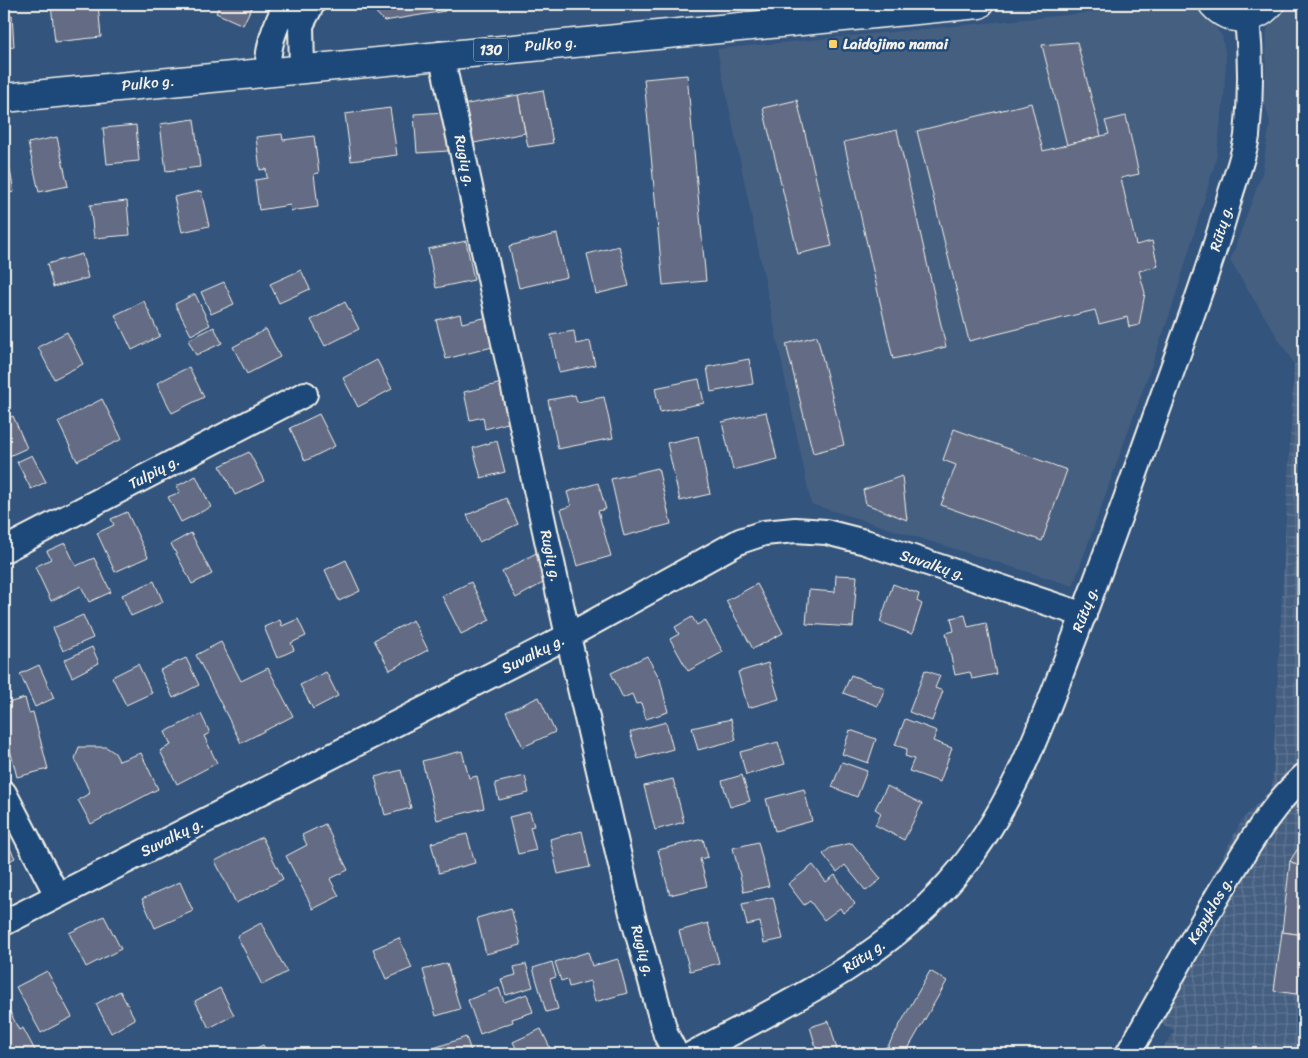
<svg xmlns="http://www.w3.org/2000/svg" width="1308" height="1058" font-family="Sriracha,sans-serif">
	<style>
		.built { fill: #455e81 }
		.industrial { fill: url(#industrial-grid) }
		.building { fill: #636c84; stroke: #f4f1e8 }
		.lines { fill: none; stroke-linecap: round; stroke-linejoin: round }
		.minor-casing { stroke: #f4f1e8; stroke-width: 28 }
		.primary-casing { stroke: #f4f1e8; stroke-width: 31 }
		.minor { stroke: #1f4a7a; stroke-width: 24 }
		.primary { stroke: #1f4a7a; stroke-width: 28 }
		.poi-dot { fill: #ffd166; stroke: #1f4a7a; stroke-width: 2 }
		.labels { text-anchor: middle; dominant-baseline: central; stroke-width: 5; stroke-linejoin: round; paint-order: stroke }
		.shield { fill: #1f4a7a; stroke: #b4bfc7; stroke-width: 1 }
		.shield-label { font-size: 14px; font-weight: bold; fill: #f4f1e8 }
		.street-label { font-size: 15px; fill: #f4f1e8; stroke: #1f4a7a }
		.poi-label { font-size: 15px; font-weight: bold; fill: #f4f1e8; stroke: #1f4a7a; text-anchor: start }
	</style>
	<defs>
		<pattern id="industrial-grid" width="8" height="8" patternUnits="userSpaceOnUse" patternTransform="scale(1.25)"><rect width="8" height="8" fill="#455e81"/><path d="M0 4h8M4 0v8" fill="none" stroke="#607693"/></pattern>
	</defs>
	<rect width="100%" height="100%" fill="#33547d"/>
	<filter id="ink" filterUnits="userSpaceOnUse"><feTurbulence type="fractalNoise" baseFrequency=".02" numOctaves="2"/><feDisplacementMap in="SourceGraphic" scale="10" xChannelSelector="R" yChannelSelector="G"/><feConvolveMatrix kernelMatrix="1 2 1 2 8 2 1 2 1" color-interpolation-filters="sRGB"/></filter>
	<g filter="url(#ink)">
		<g class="built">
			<path d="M1286 4H1304V364H1294L1230 261 1262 173 1270 122 1264 101 1267 30 1271 18 1278 8Z"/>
			<path d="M1159 6H1195L1205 13 1222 36 1226 58 1224 97 1216 160 1172 308 1073 586 811 504 717 49Z"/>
		</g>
		<path class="industrial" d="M1294 364H1304V1054H1159L1175 1031 1140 1012 1242 820 1272 788Z"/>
		<g class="building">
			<path d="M51 4H98L101 37 55 42Z"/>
			<path d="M220 4H253L243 25 216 13Z"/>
			<path d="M368 4H444L445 11 384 21Z"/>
			<path d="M479 4H513L480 7Z"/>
			<path d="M12 15 14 47 4 48V16Z"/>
			<path d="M1077 42 1101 136 1067 145 1042 45Z"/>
			<path d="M687 75 706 281 663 285 644 79Z"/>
			<path d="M543 90 553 143 528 147 518 95Z"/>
			<path d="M518 95 525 133 469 144 462 105Z"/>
			<path d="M797 100 832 246 798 254 763 108Z"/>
			<path d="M1031 103 1043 151 1109 134 1105 121 1126 116 1139 174 1121 178 1136 245 1152 241 1158 266 1139 271 1145 293 1139 325 1129 327 1127 317 1099 324 1095 310 969 341 917 131Z"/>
			<path d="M390 108 397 155 351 161 345 114Z"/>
			<path d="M445 112 448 151 417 153 414 114Z"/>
			<path d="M194 119 200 167 166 171 160 124Z"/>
			<path d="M136 125 139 161 107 164 103 128Z"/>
			<path d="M897 130 946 347 893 359 844 142Z"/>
			<path d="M282 134 283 140 314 136 319 173 314 174 318 207 291 211 290 205 259 210 255 180 267 178 266 169 260 170 256 137Z"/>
			<path d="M57 137 68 186 39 192 28 143Z"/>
			<path d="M6 148 14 192 4 194V149Z"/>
			<path d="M201 191 209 226 182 232 174 197Z"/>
			<path d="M127 201 130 235 94 238 90 205Z"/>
			<path d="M557 234 567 277 519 288 509 246Z"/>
			<path d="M466 241 474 280 436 288 428 249Z"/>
			<path d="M619 246 629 286 596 294 587 254Z"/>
			<path d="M82 254 88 278 53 287 47 264Z"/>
			<path d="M301 270 310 289 279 303 270 284Z"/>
			<path d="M224 282 234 304 211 314 201 292Z"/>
			<path d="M195 294 210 325 191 335 175 304Z"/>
			<path d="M144 301 160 336 132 350 115 315Z"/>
			<path d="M345 302 359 329 325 346 311 320Z"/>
			<path d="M460 314 462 323 488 317 496 346 446 359 436 320Z"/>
			<path d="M214 327 222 343 196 355 188 340Z"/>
			<path d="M266 329 280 357 247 374 233 347Z"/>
			<path d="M574 331 576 344 590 341 595 365 559 372 551 335Z"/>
			<path d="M67 332 83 364 54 379 38 347Z"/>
			<path d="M817 336 844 445 813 453 786 344Z"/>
			<path d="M749 359 753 384 711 392 707 367Z"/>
			<path d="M377 360 392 389 358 407 343 378Z"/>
			<path d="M189 367 204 397 172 413 157 383Z"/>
			<path d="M699 379 704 403 660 412 655 388Z"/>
			<path d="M502 383 511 422 485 429 483 417 470 420 464 392Z"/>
			<path d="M575 395 577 402 604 397 613 438 558 449 548 400Z"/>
			<path d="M102 399 122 439 77 461 58 422Z"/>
			<path d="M766 412 777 459 733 470 722 422Z"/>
			<path d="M319 414 335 446 305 461 290 428Z"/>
			<path d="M13 416 27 448 7 457 4 451V436H6L4 420Z"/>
			<path d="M954 429 1067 470 1042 541 941 505 956 465 943 460Z"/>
			<path d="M698 436 710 494 680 501 667 443Z"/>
			<path d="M497 441 505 472 481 478 473 448Z"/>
			<path d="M249 452 264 481 235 495 220 466Z"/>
			<path d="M32 455 46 482 31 489 17 462Z"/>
			<path d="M658 468 671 524 624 536 611 479Z"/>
			<path d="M196 476 211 507 181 522 168 497 180 492 177 486Z"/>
			<path d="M902 476 907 520 866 504 863 490Z"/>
			<path d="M598 483 606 509 598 511 611 556 577 566 561 509 571 506 567 492Z"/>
			<path d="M1298 486H1304V595H1297Z"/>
			<path d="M506 498 518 524 479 542 467 515Z"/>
			<path d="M127 512 148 557 115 572 97 533 114 525 111 519Z"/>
			<path d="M191 533 212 574 192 584 171 544Z"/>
			<path d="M65 543 76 566 94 558 111 592 89 602 81 586 51 601 35 567 51 559 47 551Z"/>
			<path d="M536 553 550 579 516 598 502 572Z"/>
			<path d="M346 560 360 591 339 601 325 570Z"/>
			<path d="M836 575 857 576 853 627 806 624 809 590 835 592Z"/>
			<path d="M154 581 163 602 131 616 122 595Z"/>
			<path d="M471 582 490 620 461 634 442 596Z"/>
			<path d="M757 584 783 633 753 649 726 601Z"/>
			<path d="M893 584 919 594 917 601 922 604 912 634 880 622Z"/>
			<path d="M83 615 93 638 63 651 53 628Z"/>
			<path d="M965 615 968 627 986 623 996 674 972 679 970 672 955 675 946 633 954 631 951 618Z"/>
			<path d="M692 617 697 625 705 620 723 652 688 671 670 639 679 634 675 627Z"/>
			<path d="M298 619 306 636 291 643 294 650 277 658 264 627 280 620 282 626Z"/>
			<path d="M413 620 428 650 390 670 374 640Z"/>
			<path d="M221 642 241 681 268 668 293 716 241 743 196 655Z"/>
			<path d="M92 647 99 663 72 677 64 660Z"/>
			<path d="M647 656 660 679 668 712 646 719 641 703 636 704 632 694 623 698 611 673Z"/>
			<path d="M186 658 199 685 173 698 160 670Z"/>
			<path d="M768 663 779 699 748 708 738 672Z"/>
			<path d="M138 664 152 693 126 705 112 677Z"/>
			<path d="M39 665 54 698 35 707 20 674Z"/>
			<path d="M925 670 940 676 935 688 943 691 932 721 909 712Z"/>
			<path d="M326 672 338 696 313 709 300 685Z"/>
			<path d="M851 675 885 688 878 706 843 693Z"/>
			<path d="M539 697 555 732 523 747 506 712Z"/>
			<path d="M25 698 29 713 33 712 48 769 17 777 4 726V704Z"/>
			<path d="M201 714 210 733 204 736 217 763 177 784 160 751 171 745 165 732Z"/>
			<path d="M731 719 736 740 698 750 692 728Z"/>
			<path d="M905 719 937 731 933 741 952 748 940 782 909 771 914 759 905 756 907 749 895 745Z"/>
			<path d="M666 722 673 749 638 759 630 732Z"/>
			<path d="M850 730 876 739 868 763 842 754Z"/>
			<path d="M778 742 785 764 746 775 740 752Z"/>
			<path d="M79 747H106L115 753 119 761 141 753 158 789 91 824 78 800 90 793 75 759Z"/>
			<path d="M462 751 469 778 477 776 484 808 437 820 422 761Z"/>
			<path d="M842 762 867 771 857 797 832 787Z"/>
			<path d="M401 770 411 808 385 815 375 777Z"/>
			<path d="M742 775 750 801 730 807 722 781Z"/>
			<path d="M525 776 529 793 499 800 495 783Z"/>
			<path d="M673 779 684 822 655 830 644 786Z"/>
			<path d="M887 786 922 804 904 840 875 825 881 813 875 809Z"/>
			<path d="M804 789 812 821 775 831 766 799Z"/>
			<path d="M530 812 534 826 530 827 536 850 518 854 509 817Z"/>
			<path d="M325 824 348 870 330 879 339 896 313 909 286 856 307 845 302 835Z"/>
			<path d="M582 831 590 867 558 874 550 839Z"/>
			<path d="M467 834 475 863 439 873 431 843Z"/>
			<path d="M4 837 15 858 4 864Z"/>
			<path d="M262 837 283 879 236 903 215 861Z"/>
			<path d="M703 839 708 857 700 859 707 886 670 895 658 850Z"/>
			<path d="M1304 839V870L1290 861Z"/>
			<path d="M758 842 769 886 744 892 733 848Z"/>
			<path d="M852 843 881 879 866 891 845 865 837 872 823 854 830 848Z"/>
			<path d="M1290 861 1304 870V935L1282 932Z"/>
			<path d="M813 865 826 882 835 875 855 904 843 913 840 908 824 920 810 901 804 905 788 884Z"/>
			<path d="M180 882 193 911 155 928 142 899Z"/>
			<path d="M773 897 783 939 764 943 760 922 747 925 742 904Z"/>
			<path d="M511 908 521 945 486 954 477 918Z"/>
			<path d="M104 916 121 949 86 967 69 933Z"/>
			<path d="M261 923 287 972 262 985 237 936Z"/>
			<path d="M708 923 719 963 690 971 679 931Z"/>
			<path d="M1282 932 1304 935V995L1274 991Z"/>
			<path d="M399 938 412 968 386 979 373 949Z"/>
			<path d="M588 952 592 966 618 959 627 993 595 1002 590 981 569 987 567 979 561 981 555 962Z"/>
			<path d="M552 962 556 977 550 979 558 1009 546 1012 533 968Z"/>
			<path d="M447 963 460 1009 436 1016 423 970Z"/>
			<path d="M526 964 533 987 506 995 501 979 516 975 514 967Z"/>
			<path d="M47 971 72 1017 41 1033 16 987Z"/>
			<path d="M930 971 947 981 905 1054H892L888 1046Z"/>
			<path d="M220 988 234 1015 209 1028 195 1001Z"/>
			<path d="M499 988 504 1002 527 994 533 1012 512 1019 513 1022 480 1034 468 1000Z"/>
			<path d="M120 991 135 1019 111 1033 96 1004Z"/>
			<path d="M4 1000 19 1030 23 1028 37 1054H7L4 1047Z"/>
			<path d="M829 1021 838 1053 818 1054 810 1027Z"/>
			<path d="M541 1029 553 1054H519L513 1042Z"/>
			<path d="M466 1037 472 1054H430L428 1050Z"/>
			<path d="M263 1045 268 1054H243Z"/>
			<path d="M888 1046 892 1054H873Z"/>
		</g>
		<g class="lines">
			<defs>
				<g id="minor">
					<path d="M441 54 568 636 632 913 666 1035 676 1054"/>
					<path d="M302 68 301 25 312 4"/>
					<path d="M268 72C267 46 275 27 286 4"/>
					<path d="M4 550 305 394"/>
					<path d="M4 793 57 895"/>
					<path d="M4 923 568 636 740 541 764 533 795 530 826 532 865 542 1084 615"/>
					<path d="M692 1054C782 1006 880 962 949 883 1009 816 1040 729 1071 647 1104 562 1134 476 1165 390 1188 325 1212 262 1230 196 1236 176 1244 156 1247 136 1251 97 1251 56 1247 18"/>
					<path d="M1128 1054C1163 994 1195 932 1232 872 1253 838 1274 803 1304 776"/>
				</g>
				<g id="primary">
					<path d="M1213 4C1229 22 1254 22 1270 4"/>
					<path d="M4 98 979 4"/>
				</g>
			</defs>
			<use href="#minor" class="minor-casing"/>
			<use href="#primary" class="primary-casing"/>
			<use href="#minor" class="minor"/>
			<use href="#primary" class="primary"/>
		</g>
	</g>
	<rect class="poi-dot" x="828" y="39" width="10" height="10" rx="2.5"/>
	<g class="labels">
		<rect class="shield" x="473.5" y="38.5" width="35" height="23" rx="4"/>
		<g class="shield-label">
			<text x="491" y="50">130</text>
		</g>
		<g class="street-label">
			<text transform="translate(551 44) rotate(-5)">Pulko g.</text>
			<text transform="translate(148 83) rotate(-6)">Pulko g.</text>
			<text transform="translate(465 161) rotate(78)">Rugių g.</text>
			<text transform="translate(1221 228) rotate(-74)">Rūtų g.</text>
			<text transform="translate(154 472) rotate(-28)">Tulpių g.</text>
			<text transform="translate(551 556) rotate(78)">Rugių g.</text>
			<text transform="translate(933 565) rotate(18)">Suvalkų g.</text>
			<text transform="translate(1085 609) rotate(-70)">Rūtų g.</text>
			<text transform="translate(533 654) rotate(-27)">Suvalkų g.</text>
			<text transform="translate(172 837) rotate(-27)">Suvalkų g.</text>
			<text transform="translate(1210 910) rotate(-60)">Kepyklos g.</text>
			<text transform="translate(643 951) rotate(75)">Rugių g.</text>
			<text transform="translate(864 956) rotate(-34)">Rūtų g.</text>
		</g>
		<g class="poi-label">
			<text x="843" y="44">Laidojimo namai</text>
		</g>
	</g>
	<rect width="1308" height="1058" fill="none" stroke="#1f4a7a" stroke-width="20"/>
	<rect x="10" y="10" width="1288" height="1038" fill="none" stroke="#f4f1e8" stroke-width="2" filter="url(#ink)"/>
</svg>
